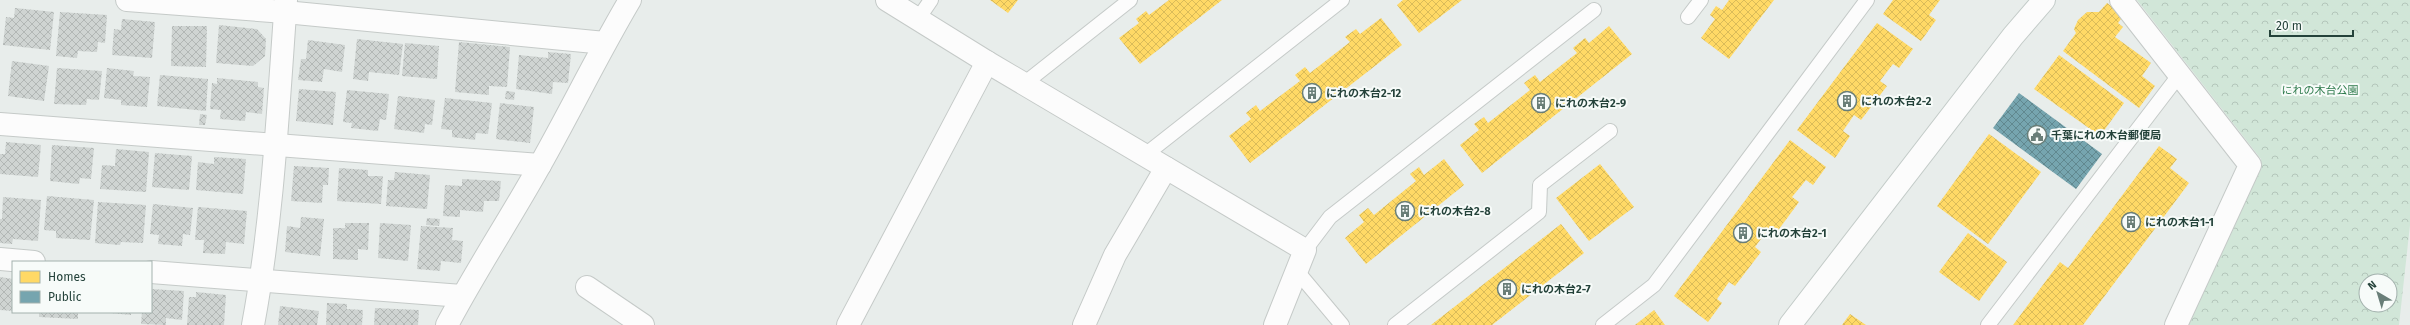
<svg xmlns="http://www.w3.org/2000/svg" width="2410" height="325" font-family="'Fira Sans','Noto Sans JP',sans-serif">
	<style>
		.park { fill: url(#park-crowns); fill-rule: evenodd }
		.homes { fill: url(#homes-cross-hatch) }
		.public { fill: url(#public-cross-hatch) }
		.building { fill: url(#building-cross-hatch) }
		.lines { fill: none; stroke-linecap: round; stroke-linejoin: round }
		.lane-casing { stroke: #c5cac8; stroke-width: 16 }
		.street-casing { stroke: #c5cac8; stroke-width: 24 }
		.secondary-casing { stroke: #c3cbc8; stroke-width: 24 }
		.lane { stroke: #fcfcfc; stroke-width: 14 }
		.street { stroke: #fcfcfc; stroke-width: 22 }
		.secondary { stroke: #fcfcfc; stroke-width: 22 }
		.labels { text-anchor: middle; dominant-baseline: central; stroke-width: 4; stroke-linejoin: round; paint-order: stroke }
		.park-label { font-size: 11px; fill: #2d7a4b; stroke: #f7fbf9 }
		.poi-label { font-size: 11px; font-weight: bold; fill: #24423a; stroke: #f7fbf9; text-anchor: start }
	</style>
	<defs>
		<pattern id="park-crowns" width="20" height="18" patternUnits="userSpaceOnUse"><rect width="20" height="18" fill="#d1e6d8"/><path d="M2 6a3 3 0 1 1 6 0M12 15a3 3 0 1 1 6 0" fill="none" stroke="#b3c6ba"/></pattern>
		<pattern id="homes-cross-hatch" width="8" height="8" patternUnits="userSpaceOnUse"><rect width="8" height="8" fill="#ffd966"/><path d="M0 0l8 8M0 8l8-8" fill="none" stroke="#dabb59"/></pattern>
		<pattern id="public-cross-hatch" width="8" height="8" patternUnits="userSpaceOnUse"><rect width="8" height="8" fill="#76a5af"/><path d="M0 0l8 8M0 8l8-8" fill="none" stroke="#61888f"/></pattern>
		<pattern id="building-cross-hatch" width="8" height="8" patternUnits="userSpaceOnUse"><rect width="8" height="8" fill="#cfd4d2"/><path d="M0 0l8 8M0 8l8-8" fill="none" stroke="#b2b7b5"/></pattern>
	</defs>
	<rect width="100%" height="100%" fill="#e8edeb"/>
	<path class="park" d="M2137 0H2410V225L2399 325H2181L2261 159ZM2366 281H2390V305H2366Z"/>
	<g class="homes">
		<path d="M990 0H1018L1008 13Z"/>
		<path d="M1169 0H1222L1140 64 1119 38 1139 23 1136 19 1146 11 1149 15Z"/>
		<path d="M1403 0H1462L1419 33 1397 5Z"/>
		<path d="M1729 0H1774L1729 59 1701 38 1715 19 1710 15 1716 6 1722 10Z"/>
		<path d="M1893 0H1940L1929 15 1936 20 1921 41 1883 14Z"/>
		<path d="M2107 3 2124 15 2118 23 2123 27 2115 37 2151 63 2142 76 2155 86 2139 108 2063 51 2076 33 2074 29 2078 20 2087 12H2099Z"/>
		<path d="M1381 18 1402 45 1250 163 1229 136 1251 119 1246 113 1256 105 1260 111 1300 81 1295 75 1305 67 1310 73 1350 42 1345 37 1356 29 1360 34Z"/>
		<path d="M1877 23 1913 49 1899 68 1893 64 1880 81 1887 86 1861 120 1854 115 1843 131 1850 136 1835 158 1797 130Z"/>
		<path d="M1609 26 1632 54 1482 173 1460 145 1479 130 1474 124 1484 117 1488 123 1530 90 1524 83 1535 75 1540 82 1577 53 1573 48 1585 38 1589 43Z"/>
		<path d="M2059 55 2124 103 2100 136 2034 89Z"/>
		<path d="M1989 134 2041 172 1988 244 1937 206Z"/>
		<path d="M1790 140 1826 167 1813 185 1806 180 1792 197 1799 202 1774 236 1767 231 1755 247 1761 252 1735 286 1729 282 1717 299 1722 303 1708 322 1674 296Z"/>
		<path d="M2159 146 2177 159 2170 168 2189 183 2083 325H2013L2060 262 2068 268Z"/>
		<path d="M1444 159 1464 185 1366 264 1345 238 1364 222 1359 215 1368 208 1374 215 1416 181 1410 174 1419 167 1424 175Z"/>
		<path d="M1600 164 1634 207 1589 241 1556 198Z"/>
		<path d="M1561 224 1584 253 1492 325H1431Z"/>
		<path d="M1968 233 2007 262 1979 301 1939 272Z"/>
		<path d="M1654 310 1665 325H1635Z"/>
		<path d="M1850 314 1866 325H1842Z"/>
	</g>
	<path class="public" d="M2019 93 2102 154 2076 189 1993 128Z"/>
	<g class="building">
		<path d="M15 8 54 12 50 50 3 45 6 17 14 18Z"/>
		<path d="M60 12 107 15 105 43 98 42 97 52 78 51 77 58 56 56Z"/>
		<path d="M122 19 155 22 152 58 112 55 114 29 121 30Z"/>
		<path d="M219 25 257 29 266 39 265 56 253 66 216 63Z"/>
		<path d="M172 26H207L206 67 171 66Z"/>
		<path d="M357 39 403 44 399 75 369 72 368 81 353 79Z"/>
		<path d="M308 40 345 45 342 72 324 69 322 82 298 80 301 59H306Z"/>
		<path d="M459 42 510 47 507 87 489 86V95L455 92Z"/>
		<path d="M405 43 439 46 437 79 402 76Z"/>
		<path d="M548 52 571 54 568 83 553 82 552 94 516 89 519 55 548 58Z"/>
		<path d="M12 61 49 66 44 101 8 96Z"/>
		<path d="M57 68 102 71 99 100 87 99 86 105 54 104Z"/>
		<path d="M107 68 134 71 133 76 150 77 147 107 121 105V100L104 98Z"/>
		<path d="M160 75 208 79 206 111 157 106Z"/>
		<path d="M217 78 258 82V87L264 88 262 114 246 112 245 121 220 119 221 110 210 109 212 83 217 84Z"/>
		<path d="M299 89 336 92 333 125 296 121Z"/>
		<path d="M347 90 389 94 386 120 380 119 378 131 351 128 352 123 343 122Z"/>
		<path d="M506 91 515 92 514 100 505 99Z"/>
		<path d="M398 96 435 100 432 125 425 124 424 133 394 129Z"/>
		<path d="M445 98 492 103 488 134 476 133 475 140 452 137V130L441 129Z"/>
		<path d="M500 103 534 107 530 143 496 139Z"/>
		<path d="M200 114 207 115 205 125H199Z"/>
		<path d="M6 142 41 145 38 177 0 174V154H5Z"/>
		<path d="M52 145 94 148 91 179 80 178 79 184 50 181Z"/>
		<path d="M116 149 149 152 146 192 100 189 102 165 115 166Z"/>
		<path d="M155 153 192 156 189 190 152 187Z"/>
		<path d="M214 157 246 159 243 194 196 190 198 162 214 164Z"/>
		<path d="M294 166 329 168 328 185H323L322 203 291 201Z"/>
		<path d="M339 168 368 170V176H383L381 204 337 201Z"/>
		<path d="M395 172 430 175 427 209 386 206 388 180H394Z"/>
		<path d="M462 179 501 181 499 201H484L483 212 460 210V217L443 216 445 185 462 186Z"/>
		<path d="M47 196 94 200 90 240 56 238V231L44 230Z"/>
		<path d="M3 197 41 200 38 241 13 239 12 244 0 243V219H2Z"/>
		<path d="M98 202 146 205 143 243 121 242 120 245 95 243Z"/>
		<path d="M153 204 193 208 190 235 183 234 182 246 158 244 159 235 150 234Z"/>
		<path d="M198 207 247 211 244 244 226 242 225 254 203 253 204 240H195Z"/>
		<path d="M301 217 324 219 320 256 285 252 287 226 300 228Z"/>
		<path d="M427 218 440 219 439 226 426 225Z"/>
		<path d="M345 223H369L368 250 358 249V260L333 259V228H345Z"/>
		<path d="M380 223 411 225 408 261 378 258Z"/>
		<path d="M421 226 453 228 452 240 463 241 461 263 441 261 440 271 417 269Z"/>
		<path d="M0 277 13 279V311L0 310Z"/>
		<path d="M151 289 184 291 182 320 166 318V325L141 324 142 312H151Z"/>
		<path d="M196 292 226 295 224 325H187L189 297H196Z"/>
		<path d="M327 303 347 304V309L363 310 362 325H326Z"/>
		<path d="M280 306 319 311 317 325H278Z"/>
		<path d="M375 308 419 310 418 325H374Z"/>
		<path d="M39 312H78V319L39 317Z"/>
		<path d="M100 312H131V315Z"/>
	</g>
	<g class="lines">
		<defs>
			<g id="lane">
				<path d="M1688 17 1701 0"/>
				<path d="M918 19 931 0"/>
				<path d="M1025 83 1130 0"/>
				<path d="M1145 155 1342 0"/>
				<path d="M1305 250 1330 217 1594 10"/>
				<path d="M1296 270 1342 325"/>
				<path d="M1395 325 1539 212 1540 185 1610 131"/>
				<path d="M1603 325 1654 285 1867 0"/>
				<path d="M1988 325 2180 74"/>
			</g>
			<g id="street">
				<path d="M127 0 285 12 605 43"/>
				<path d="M887 0 987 62 1305 250 1275 325"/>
				<path d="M2121 0 2250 165 2176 325"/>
				<path d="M0 124 540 165"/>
				<path d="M0 259 34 262"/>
				<path d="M151 272 462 296"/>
				<path d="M587 287 643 325"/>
				<path d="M253 325C273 218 278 109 286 0"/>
				<path d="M447 325C476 270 510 219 540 165 571 110 598 54 630 0"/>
				<path d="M848 325 987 62"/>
				<path d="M1084 325 1115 255 1166 168"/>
			</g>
			<path id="secondary" d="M1790 325 2013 36 2044 0"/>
		</defs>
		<use href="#lane" class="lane-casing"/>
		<use href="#street" class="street-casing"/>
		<use href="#secondary" class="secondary-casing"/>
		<use href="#lane" class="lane"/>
		<use href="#street" class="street"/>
		<use href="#secondary" class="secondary"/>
	</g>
	<defs>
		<symbol id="building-ring" viewBox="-11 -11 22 22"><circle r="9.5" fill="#f7fbf9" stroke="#697e78" stroke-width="1.5"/><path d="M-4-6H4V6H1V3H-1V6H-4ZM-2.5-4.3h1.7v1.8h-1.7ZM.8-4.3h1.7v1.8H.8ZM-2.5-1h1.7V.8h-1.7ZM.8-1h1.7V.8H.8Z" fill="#697e78"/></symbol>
		<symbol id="civic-ring" viewBox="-11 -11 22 22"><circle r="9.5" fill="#f7fbf9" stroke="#697e78" stroke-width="1.5"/><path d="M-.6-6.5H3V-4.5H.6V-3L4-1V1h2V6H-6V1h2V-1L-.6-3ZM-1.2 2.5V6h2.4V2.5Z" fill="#697e78"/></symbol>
	</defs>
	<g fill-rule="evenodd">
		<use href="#building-ring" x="1301" y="82" width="22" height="22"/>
		<use href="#building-ring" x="1836" y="90" width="22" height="22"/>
		<use href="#building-ring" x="1530" y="92" width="22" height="22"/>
		<use href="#civic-ring" x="2026" y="124" width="22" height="22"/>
		<use href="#building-ring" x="1394" y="200" width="22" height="22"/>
		<use href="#building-ring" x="2120" y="211" width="22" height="22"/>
		<use href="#building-ring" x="1732" y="222" width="22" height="22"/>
		<use href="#building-ring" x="1496" y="278" width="22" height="22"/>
	</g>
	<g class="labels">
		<g class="park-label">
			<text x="2320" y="90">にれの木台公園</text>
		</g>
		<g class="poi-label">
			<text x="1326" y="93">にれの木台2-12</text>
			<text x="1861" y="101">にれの木台2-2</text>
			<text x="1555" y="103">にれの木台2-9</text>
			<text x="2051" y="135">千葉にれの木台郵便局</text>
			<text x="1419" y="211">にれの木台2-8</text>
			<text x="2145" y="222">にれの木台1-1</text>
			<text x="1757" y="233">にれの木台2-1</text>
			<text x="1521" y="289">にれの木台2-7</text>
		</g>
	</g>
	<rect x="12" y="261" width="140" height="52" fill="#f7fbf9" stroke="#a3b1ad"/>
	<rect x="20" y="271" width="20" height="12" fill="#ffd966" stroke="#a3b1ad"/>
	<text x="48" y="281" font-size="12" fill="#24423a">Homes</text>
	<rect x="20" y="291" width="20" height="12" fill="#76a5af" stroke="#a3b1ad"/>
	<text x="48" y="301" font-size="12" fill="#24423a">Public</text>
	<g transform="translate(2378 293) rotate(322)"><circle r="19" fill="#f7fbf9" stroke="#a3b1ad"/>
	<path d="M0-3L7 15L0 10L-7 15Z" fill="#697e78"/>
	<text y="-6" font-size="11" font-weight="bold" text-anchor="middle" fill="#24423a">N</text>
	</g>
	<path d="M2270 30v6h83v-6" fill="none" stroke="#24423a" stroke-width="2"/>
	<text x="2276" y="30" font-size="12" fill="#24423a" stroke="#f7fbf9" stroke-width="3" paint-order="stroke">20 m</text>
</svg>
